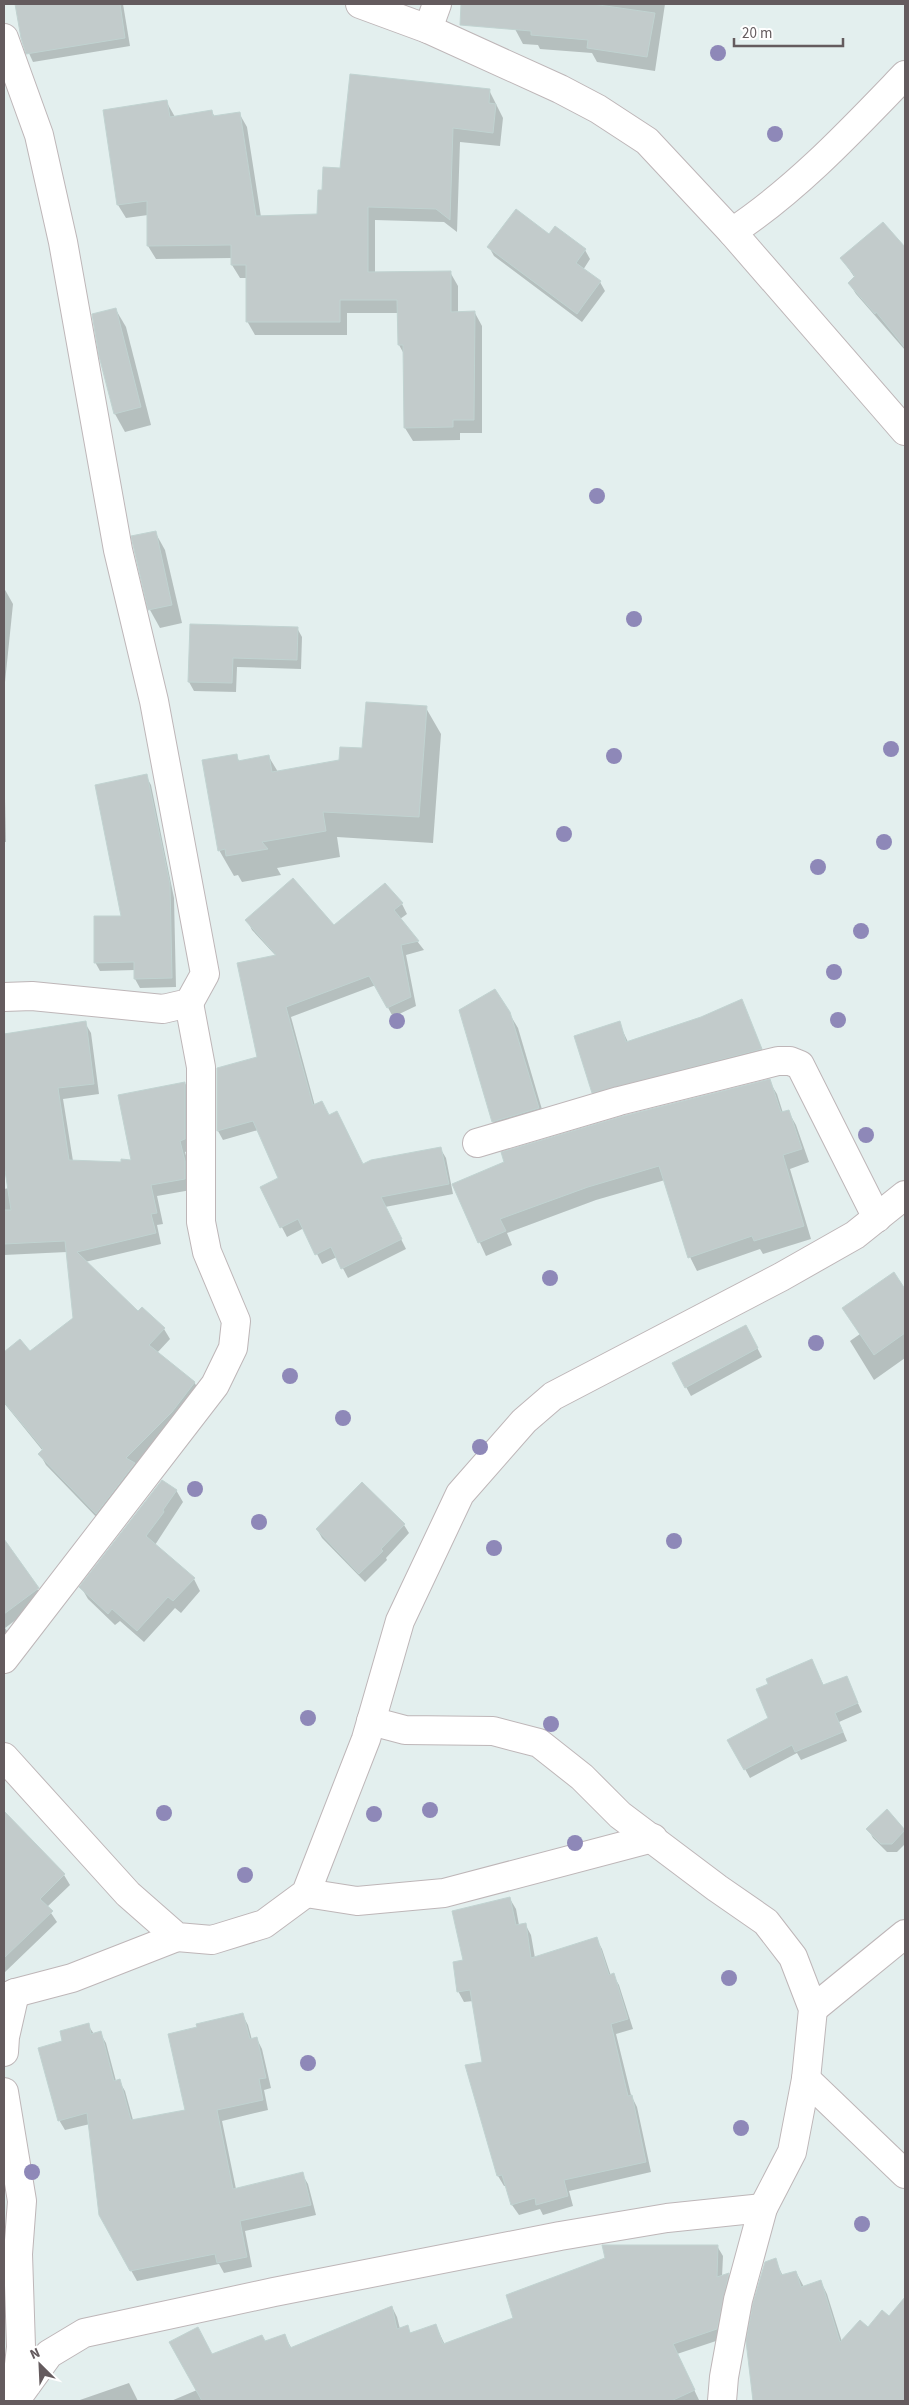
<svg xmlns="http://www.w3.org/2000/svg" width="909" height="2405" font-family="'Source Sans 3',sans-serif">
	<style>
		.shadow { fill: #0003 }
		.building { fill: #c2cbcb; stroke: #c1d3d1 }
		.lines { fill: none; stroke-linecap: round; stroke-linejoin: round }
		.minor-casing { stroke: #beb6b8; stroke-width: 30 }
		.minor { stroke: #fff; stroke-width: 28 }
		.tree { fill: #8e88b8 }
	</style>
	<rect width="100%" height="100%" fill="#e3efee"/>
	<g class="shadow">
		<path d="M16 4H123L130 46 33 62 22 38Z"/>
		<path d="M517 4H665L655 71 597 62 592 53 540 49 538 45 523 44 515 29Z"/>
		<path d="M489 90 503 118 500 146 460 142 457 232 444 222 375 220V273L450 272 458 286V313H475L482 326V433H460V440L413 441 405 428 404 354 399 345 398 313H347V335H255L247 321V278H240L232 265V258L156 259 148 246V215L126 218 118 205 166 101 175 117 212 112 215 117 239 113 247 127 261 217 318 216 323 191 341 169Z"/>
		<path d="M883 223 905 249V350L856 294 849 283 855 278 842 259Z"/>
		<path d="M549 235 585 250 590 259 583 270 600 282 605 291 582 322 494 256 489 247Z"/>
		<path d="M116 310 126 327 151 425 125 432 115 414Z"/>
		<path d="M155 532 165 550 182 623 160 628 150 610 133 537Z"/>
		<path d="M4 588 13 604 4 692Z"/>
		<path d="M191 626 297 628 302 637 301 669 237 667 236 692 194 691 189 682Z"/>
		<path d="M426 708 441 734 433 843 337 837 340 857 277 868 281 875 242 882 238 875 234 876 219 850 236 756 240 762 269 757 278 772 340 761 363 750Z"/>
		<path d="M4 754 6 842H4Z"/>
		<path d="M146 776 151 785 174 898 176 987 140 988 135 979V970L100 971 95 962 122 917Z"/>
		<path d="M402 904 407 914 400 919 424 950 406 955 416 1006 393 1017 376 985 291 1017 315 1106 329 1117 363 1165 440 1148 446 1158 453 1194 385 1207 406 1249 348 1278 337 1257 322 1264 304 1228 287 1237 261 1187 280 1178 258 1130 223 1140 218 1131 258 1058 276 956 252 930 247 920 333 926Z"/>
		<path d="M741 1001 766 1058 598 1101 593 1092 619 1023 628 1042 702 1018Z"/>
		<path d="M461 1011 509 1013 518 1028 546 1123 501 1136 493 1122Z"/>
		<path d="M85 1023 91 1033 99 1094 63 1099 73 1161 122 1163 132 1161 185 1083 191 1094V1150L185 1152 191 1173V1190L157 1196 163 1224 157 1225 161 1244 85 1262 138 1313 164 1329 170 1339 157 1353 194 1382 201 1393 178 1423 135 1465 140 1475 103 1524 46 1465 40 1454 43 1451 4 1403V1354L20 1341 30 1353 75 1318 67 1252 4 1255V1189L9 1188 4 1156V1034Z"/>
		<path d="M769 1081 777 1094 783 1113 788 1111 796 1125 809 1162 790 1169 811 1239 763 1254 760 1249 697 1271 690 1257 665 1180 596 1200 507 1233 512 1245 486 1256 453 1184Z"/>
		<path d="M894 1274 905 1292V1358L874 1380 850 1341 860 1334 843 1308Z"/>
		<path d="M751 1336 762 1357 691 1396 686 1387Z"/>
		<path d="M176 1490 183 1502 155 1545 194 1579 200 1591 181 1613 175 1608 144 1642 120 1621 115 1625 88 1599 81 1587Z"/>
		<path d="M404 1525 409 1533 386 1558 387 1560 365 1582 322 1538 317 1529Z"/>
		<path d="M4 1541 44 1599 5 1628 13 1640 4 1652Z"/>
		<path d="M812 1661 824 1686 846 1677 862 1712 839 1722 847 1741 801 1760 797 1753 750 1778 729 1740 769 1719Z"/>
		<path d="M887 1811 905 1830V1844L897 1852H887L873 1838 868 1829Z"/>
		<path d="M4 1813 64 1875 70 1885 47 1907 57 1922 4 1973Z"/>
		<path d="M510 1899 516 1909 519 1925 525 1924 531 1935 535 1958 596 1938 602 1949 611 1976 613 1975 619 1985 633 2029 616 2034 631 2095 637 2107 651 2172 569 2191 573 2206 543 2215 540 2209 519 2215 512 2205 507 2186H504L498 2176 467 2066 483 2063 473 2001 464 2002 458 1991 464 1961Z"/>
		<path d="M242 2014 248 2025 252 2040 257 2039 262 2049 271 2088 264 2090 268 2110 222 2121 236 2189 302 2174 308 2184 316 2215 245 2231 252 2267 224 2273 219 2264 137 2281 100 2215 90 2124 65 2130 59 2120 64 2042 88 2025 94 2034 100 2033 106 2043 116 2081H119L125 2091 133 2120 187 2111Z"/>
		<path d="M717 2246 723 2256 722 2277 728 2275 734 2284 722 2339 677 2354 699 2400 697 2401H171L197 2390 212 2355 265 2342 284 2335 292 2349 392 2307 397 2317 400 2329 407 2327 411 2334 436 2326 445 2345Z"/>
		<path d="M775 2260 783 2276 796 2272 804 2287 821 2282 827 2294 842 2342 889 2318 905 2299V2401H754L748 2345Z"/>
		<path d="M129 2383 138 2401H77Z"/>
	</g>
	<g class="building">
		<path d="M15 4H120L125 38 26 54 21 38Z"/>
		<path d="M461 4H592L655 13 647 57 587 48 588 40 531 35V31L460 25Z"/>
		<path d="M350 74 490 89 489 103 496 104 493 133 453 128 450 220 436 209 368 207V272L451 271V312L475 311 474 420H453V427L404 428 403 345H398L397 300H340V322H246V265H231V245L147 246V201L117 205 103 110 167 100 170 117 212 110 213 116 240 112 256 216 317 214 318 190H322L323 167 340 168Z"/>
		<path d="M516 209 549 234 555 226 586 249 576 263 601 281 577 314 487 247Z"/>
		<path d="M883 222 905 247V348L876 312 875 314 848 283 855 276 840 258Z"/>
		<path d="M116 308 141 407 114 414 99 356 92 314Z"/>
		<path d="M156 531 172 605 148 610 131 536Z"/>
		<path d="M190 624 298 627 297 660 233 658 232 683 188 682Z"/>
		<path d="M366 702 427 706 419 817 323 812 326 831 262 842 268 849 226 856 225 849 218 851 202 760 237 754 238 761 269 755 272 772 339 760 340 747 362 748Z"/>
		<path d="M147 774 170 884 172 978 134 979V962L94 963V916H121L95 785Z"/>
		<path d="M293 878 334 925 385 883 403 903 394 910 419 941 401 945 411 997 387 1008 369 976 286 1007 313 1105 322 1101 329 1115 337 1111 363 1164 371 1160 441 1147 449 1184 381 1197 402 1239 341 1269 331 1247 315 1255 298 1219 280 1228 260 1187 278 1178 253 1121 217 1131V1068L257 1057 237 963 276 955 245 920Z"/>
		<path d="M495 989 510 1012 539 1108 492 1122 459 1010Z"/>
		<path d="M742 999 762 1049 592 1093 574 1036 620 1021 626 1042 701 1017Z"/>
		<path d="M86 1021 94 1084 58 1088 69 1160 121 1162V1159L131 1160 118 1095 185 1082V1139L180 1141 185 1161V1179L151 1185 157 1213 151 1214 156 1233 77 1252 138 1311 142 1307 165 1328 149 1345 195 1382 172 1412 126 1458 135 1463 96 1514 38 1454 43 1449 4 1402V1352L20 1339 30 1351 73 1318 65 1241 4 1244V1210H11L4 1164V1034Z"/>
		<path d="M770 1079 781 1112 789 1110 802 1149 783 1155 804 1226 754 1241 752 1236 688 1258 659 1166 588 1187 500 1219 506 1231 478 1243 452 1184 504 1162 501 1152 623 1116Z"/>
		<path d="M894 1272 905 1289V1333L874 1355 842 1308Z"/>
		<path d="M746 1325 758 1348 685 1388 672 1363Z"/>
		<path d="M162 1480 177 1490 163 1510 164 1512 146 1536 195 1578 173 1601 168 1597 137 1631 112 1609 108 1614 79 1587Z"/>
		<path d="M362 1482 405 1524 381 1549 383 1551 359 1574 316 1529Z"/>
		<path d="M4 1539 39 1588 4 1614Z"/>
		<path d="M812 1659 823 1685 847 1676 858 1703 835 1713 843 1732 795 1752 792 1745 744 1770 727 1740 768 1718 756 1689 768 1684 766 1679Z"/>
		<path d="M887 1809 905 1830 892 1844H881L866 1829Z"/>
		<path d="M4 1811 65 1874 40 1899 53 1911 4 1958Z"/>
		<path d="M510 1897 516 1925 526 1923 531 1958 597 1937 609 1975 614 1973 628 2019 611 2024 628 2096 632 2095 646 2162 564 2180 568 2196 536 2205 535 2198 511 2205 502 2175 497 2176 465 2065 482 2062 470 1990 457 1992 453 1962 463 1960 452 1911Z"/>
		<path d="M243 2013 250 2039 257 2037 266 2078 259 2079 263 2100 217 2110 233 2189 303 2172 311 2205 240 2221 247 2257 217 2263 215 2254 130 2271 99 2215 87 2113 58 2121 38 2048 62 2041 60 2031 89 2023 91 2034 101 2031 114 2081 120 2079 131 2120 185 2110 168 2034 197 2027 196 2024Z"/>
		<path d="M602 2245H718L717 2277 729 2273 717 2329 673 2344 695 2390 671 2401H202L169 2342 198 2327 212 2354 262 2335 265 2341 285 2334 290 2348 392 2306 397 2329 408 2325 410 2333 436 2324 443 2344 513 2318 506 2295 605 2258Z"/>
		<path d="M776 2258 781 2275 796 2271 801 2287 821 2280 840 2342 860 2320 868 2327 882 2310 889 2316 905 2297V2401H753L746 2341 753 2303 765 2262Z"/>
	</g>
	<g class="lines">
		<defs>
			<g id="minor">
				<path d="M360 4 428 29 560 89 598 109 647 141 732 232 905 431"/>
				<path d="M428 29 437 4"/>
				<path d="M4 38 39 135 63 242 118 550 154 701 205 974 189 1003 163 1009 32 996 4 997"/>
				<path d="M732 232C797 189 851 131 905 75"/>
				<path d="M477 1143 619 1101 778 1061H790L800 1065 877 1218"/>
				<path d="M4 1659 215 1385 233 1348 236 1321 207 1252 201 1222V1067L189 1003"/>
				<path d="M371 1721 405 1730 493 1731 539 1743 582 1777 620 1815 717 1888 766 1922 793 1957 813 2009 806 2079 792 2152 763 2208 738 2300 724 2377 722 2401"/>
				<path d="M4 1757 128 1894 177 1937 212 1940 264 1924 306 1893 366 1739 400 1621 460 1494 524 1421 553 1396 781 1277 855 1235 905 1195"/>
				<path d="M306 1893 357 1901 444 1893 653 1838"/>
				<path d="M4 1998 15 1993 72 1978 177 1937"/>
				<path d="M813 2009 905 1934"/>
				<path d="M4 2052 5 2037 15 1993"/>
				<path d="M806 2079 905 2174"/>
				<path d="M4 2092 22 2201 18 2254 21 2347 15 2400"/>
				<path d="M15 2401 49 2354 84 2333 274 2292 560 2236 667 2218 763 2208"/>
			</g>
		</defs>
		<use href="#minor" class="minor-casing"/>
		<use href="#minor" class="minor"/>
	</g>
	<g class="tree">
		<circle cx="718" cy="53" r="8"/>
		<circle cx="775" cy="134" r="8"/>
		<circle cx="597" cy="496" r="8"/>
		<circle cx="634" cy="619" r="8"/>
		<circle cx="891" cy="749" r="8"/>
		<circle cx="614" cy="756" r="8"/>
		<circle cx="564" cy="834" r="8"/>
		<circle cx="884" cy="842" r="8"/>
		<circle cx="818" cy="867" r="8"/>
		<circle cx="861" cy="931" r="8"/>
		<circle cx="834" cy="972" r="8"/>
		<circle cx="838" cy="1020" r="8"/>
		<circle cx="397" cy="1021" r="8"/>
		<circle cx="866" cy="1135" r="8"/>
		<circle cx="550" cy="1278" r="8"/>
		<circle cx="816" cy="1343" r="8"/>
		<circle cx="290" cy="1376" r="8"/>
		<circle cx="343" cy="1418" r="8"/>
		<circle cx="480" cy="1447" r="8"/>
		<circle cx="195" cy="1489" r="8"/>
		<circle cx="259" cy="1522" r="8"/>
		<circle cx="674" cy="1541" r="8"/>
		<circle cx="494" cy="1548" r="8"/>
		<circle cx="308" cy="1718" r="8"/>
		<circle cx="551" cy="1724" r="8"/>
		<circle cx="430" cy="1810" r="8"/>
		<circle cx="164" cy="1813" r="8"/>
		<circle cx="374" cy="1814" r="8"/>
		<circle cx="575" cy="1843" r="8"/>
		<circle cx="245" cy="1875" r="8"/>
		<circle cx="729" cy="1978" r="8"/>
		<circle cx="308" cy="2063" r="8"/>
		<circle cx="741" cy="2128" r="8"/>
		<circle cx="32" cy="2172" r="8"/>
		<circle cx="862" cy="2224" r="8"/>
	</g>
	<rect width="909" height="2405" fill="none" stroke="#645b5e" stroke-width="10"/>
	<g transform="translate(40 2365) rotate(336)" stroke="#ffffff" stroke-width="4" paint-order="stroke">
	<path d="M0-4L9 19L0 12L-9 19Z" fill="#645b5e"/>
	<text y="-8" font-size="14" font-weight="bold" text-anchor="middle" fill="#645b5e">N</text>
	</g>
	<path d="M734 38v8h109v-8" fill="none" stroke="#645b5e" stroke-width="2.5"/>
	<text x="742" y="38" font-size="15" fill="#645b5e" stroke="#ffffff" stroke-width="4" paint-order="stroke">20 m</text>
</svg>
